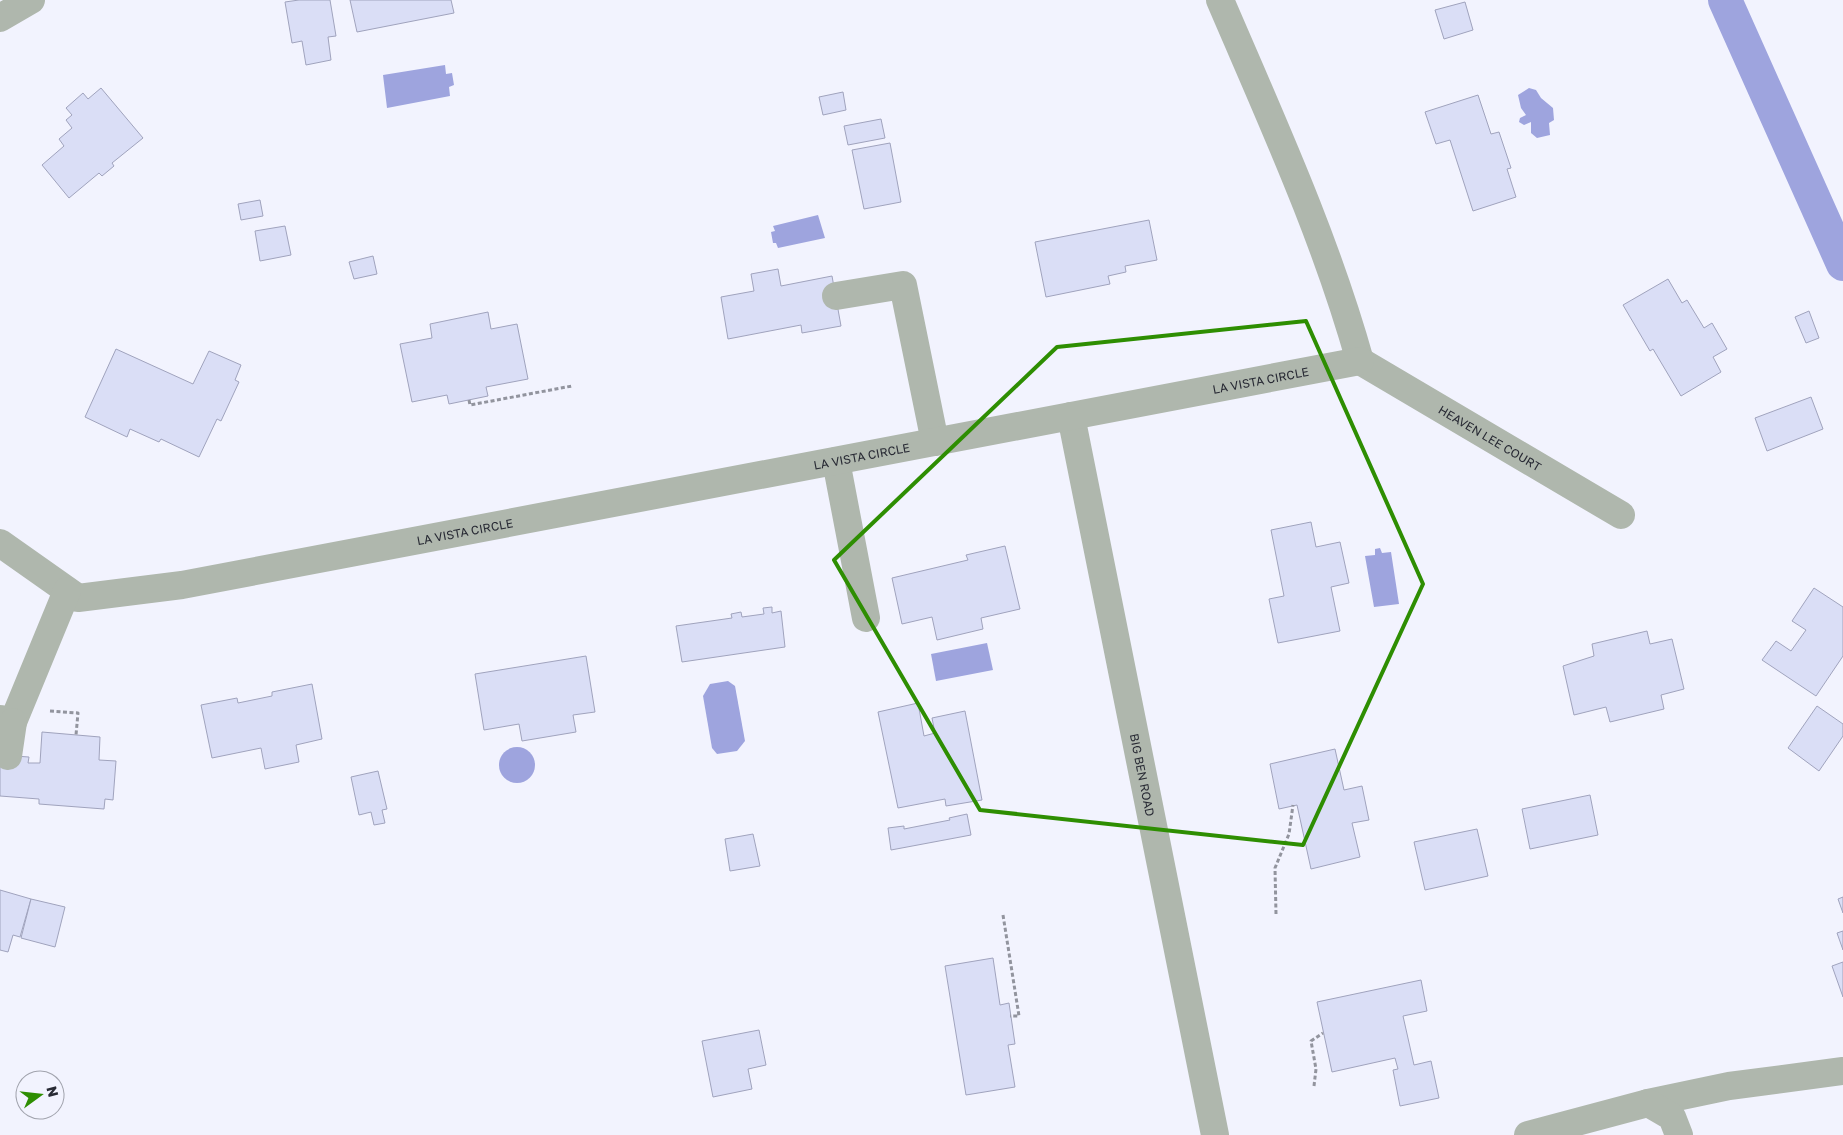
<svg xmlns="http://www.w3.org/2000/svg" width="1843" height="1135" font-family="'Golos Text',sans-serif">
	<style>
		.water { fill: #9ea4de }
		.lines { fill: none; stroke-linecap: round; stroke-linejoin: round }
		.canal { stroke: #9ea4de; stroke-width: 34 }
		.building { fill: #dadef6; stroke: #a0a3bd }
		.path { stroke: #92949e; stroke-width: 3; stroke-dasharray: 4 2.5; stroke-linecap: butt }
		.minor { stroke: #afb7ad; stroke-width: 28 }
		.marked { fill: none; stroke: #2e8e02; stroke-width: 4; stroke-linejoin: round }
		.labels { text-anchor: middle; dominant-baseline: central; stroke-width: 4; stroke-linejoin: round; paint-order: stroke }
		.street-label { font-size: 12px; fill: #282a34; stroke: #f2f3fe }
	</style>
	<rect width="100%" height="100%" fill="#f2f3fe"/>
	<g class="water">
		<path d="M445 65 446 74 452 73 454 85 449 87 450 96 387 108 383 75Z"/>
		<path d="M1529 88 1536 90 1541 98 1553 108 1554 120 1549 123 1550 135 1537 138 1531 133V122L1524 125 1519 122 1520 118 1526 115 1521 108 1518 95Z"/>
		<path d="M818 215 825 238 778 248 776 243H773L771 232 775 231 773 226Z"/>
		<path d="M1380 548 1382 553 1391 552 1399 604 1374 607 1365 556 1375 555V549Z"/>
		<path d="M987 643 993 670 936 681 931 654Z"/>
		<path d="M728 681 735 686 745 741 737 751 717 754 712 748 703 696 710 684Z"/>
		<circle cx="517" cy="765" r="18"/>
	</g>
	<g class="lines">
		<path class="canal" d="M1725 0 1843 264"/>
	</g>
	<g class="building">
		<path d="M299 0H330L336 36 328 37 331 60 306 65 302 41 292 43 285 2Z"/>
		<path d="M350 0H451L454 13 357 32Z"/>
		<path d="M1465 2 1473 30 1444 39 1435 10Z"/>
		<path d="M101 88 143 138 112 163 114 166 102 176 99 173 69 198 42 165 64 146 59 139 72 128 66 120 72 115 66 108 83 93 88 99Z"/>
		<path d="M843 92 846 110 823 115 819 97Z"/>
		<path d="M1478 95 1491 134 1499 132 1511 168 1507 169 1516 197 1473 211 1450 140 1436 144 1425 112Z"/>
		<path d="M881 119 885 138 848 145 844 126Z"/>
		<path d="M890 143 901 202 864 209 852 150Z"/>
		<path d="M260 200 263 216 241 220 238 204Z"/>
		<path d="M1149 220 1157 260 1125 266 1126 272 1108 276 1110 284 1046 297 1035 242Z"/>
		<path d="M285 226 291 255 260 261 255 231Z"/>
		<path d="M373 256 377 274 354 279 349 262Z"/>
		<path d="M778 269 781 286 832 276 841 326 802 333 801 325 728 339 721 297 754 291 751 274Z"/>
		<path d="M1668 279 1682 303 1687 300 1704 328 1712 323 1727 349 1713 357 1721 372 1681 396 1653 349 1650 351 1623 305Z"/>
		<path d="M1809 311 1819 338 1806 343 1795 317Z"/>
		<path d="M488 312 491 329 517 324 528 379 486 387 488 396 449 404 447 395 412 402 400 344 432 338 430 324Z"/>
		<path d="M116 349 193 384 209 351 241 365 235 380 239 382 221 421 217 419 199 457 161 439 159 442 130 429 127 437 85 417Z"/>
		<path d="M1811 397 1823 429 1767 451 1755 418Z"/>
		<path d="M1311 522 1316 547 1340 542 1349 583 1331 587 1340 631 1278 643 1269 599 1284 596 1271 530Z"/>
		<path d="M1005 546 1020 609 981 618 983 629 937 640 932 617 902 624 892 578 968 560 966 555Z"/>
		<path d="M1814 588 1843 607V656L1816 696 1762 660 1776 641 1791 651 1806 630 1792 621Z"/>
		<path d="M772 607V613L781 611 785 647 682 662 676 626 732 618 731 614 741 612 742 617 764 614 763 608Z"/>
		<path d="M1647 631 1650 644 1672 639 1684 689 1661 695 1664 709 1610 722 1606 707 1574 715 1563 666 1594 656 1592 644Z"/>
		<path d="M586 656 595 712 573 715 576 732 522 741 519 724 484 730 475 674Z"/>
		<path d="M312 684 322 739 296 745 299 762 265 769 261 748 212 758 201 705 237 698 238 703 272 696V692Z"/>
		<path d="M918 703 924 736 935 733 932 718 965 711 982 800 946 806 945 799 898 808 878 712Z"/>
		<path d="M1817 706 1843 724V736L1819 771 1788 748Z"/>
		<path d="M42 732 100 737 99 760 116 761 113 800 105 799 104 809 39 804V799L0 796V755L29 757 28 763H40Z"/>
		<path d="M1335 749 1344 790 1362 786 1369 820 1352 823 1360 857 1311 869 1297 805 1279 809 1270 764Z"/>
		<path d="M378 771 387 809 382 810 385 823 374 825 371 812 359 815 351 777Z"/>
		<path d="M1590 795 1598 835 1530 849 1522 809Z"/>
		<path d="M967 814 971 835 891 850 888 828 904 826V829L950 820 949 818Z"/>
		<path d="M1477 829 1488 876 1425 890 1414 842Z"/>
		<path d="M753 834 760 866 730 871 725 839Z"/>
		<path d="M0 890 31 899 20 937 13 935 8 952 0 950Z"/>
		<path d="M1843 897V913L1838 899Z"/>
		<path d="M31 899 65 907 55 947 21 938Z"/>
		<path d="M1843 931V950L1837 933Z"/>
		<path d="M993 958 1000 1005 1009 1003 1015 1044 1008 1045 1015 1087 966 1095 945 966Z"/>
		<path d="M1843 962V997L1832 966Z"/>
		<path d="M1421 980 1427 1011 1403 1016 1414 1065 1431 1061 1439 1098 1400 1106 1393 1070 1398 1069 1395 1058 1332 1072 1317 1002Z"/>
		<path d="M759 1030 766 1065 748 1069 752 1089 713 1097 702 1041Z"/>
	</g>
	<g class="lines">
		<g class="path">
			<path d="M469 400 470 405 572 386"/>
			<path d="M50 711 78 713 76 735"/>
			<path d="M1276 914 1275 868 1289 834 1293 805"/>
			<path d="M1003 915 1019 1016H1010"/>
			<path d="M1314 1086 1316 1069 1311 1041 1323 1033"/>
		</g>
		<g class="minor">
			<path d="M1220 0C1271 119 1325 236 1360 361"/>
			<path d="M0 18 31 0"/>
			<path d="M836 296 903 285 935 442"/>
			<path id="s1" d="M1360 361 1621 515"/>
			<path id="s2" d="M1071 416 1215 1135"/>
			<path d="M836 461 866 618"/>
			<path id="s3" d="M0 543 78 598 182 585 1360 361"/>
			<path d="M0 719 13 722 67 591"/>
			<path d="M8 756 13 722"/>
			<path d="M1648 1103 1729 1086 1843 1071"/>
			<path d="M1528 1135 1648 1103 1672 1117 1679 1135"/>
		</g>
	</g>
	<path class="marked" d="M1306 321 1423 584 1303 845 980 810 834 560 1057 347Z"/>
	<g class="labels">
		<g class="street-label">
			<text stroke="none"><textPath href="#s3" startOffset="1298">LA VISTA CIRCLE</textPath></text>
			<text stroke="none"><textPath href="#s1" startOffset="151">HEAVEN LEE COURT</textPath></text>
			<text stroke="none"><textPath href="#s3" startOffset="892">LA VISTA CIRCLE</textPath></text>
			<text stroke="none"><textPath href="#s3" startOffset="488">LA VISTA CIRCLE</textPath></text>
			<text stroke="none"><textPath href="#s2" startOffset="366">BIG BEN ROAD</textPath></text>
		</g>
	</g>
	<g transform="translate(40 1095) rotate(75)"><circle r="24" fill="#f2f3fe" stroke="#a1a3ad"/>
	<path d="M0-4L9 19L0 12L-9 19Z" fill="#2e8e02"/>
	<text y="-8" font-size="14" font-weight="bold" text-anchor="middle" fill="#282a34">N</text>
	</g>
</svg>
